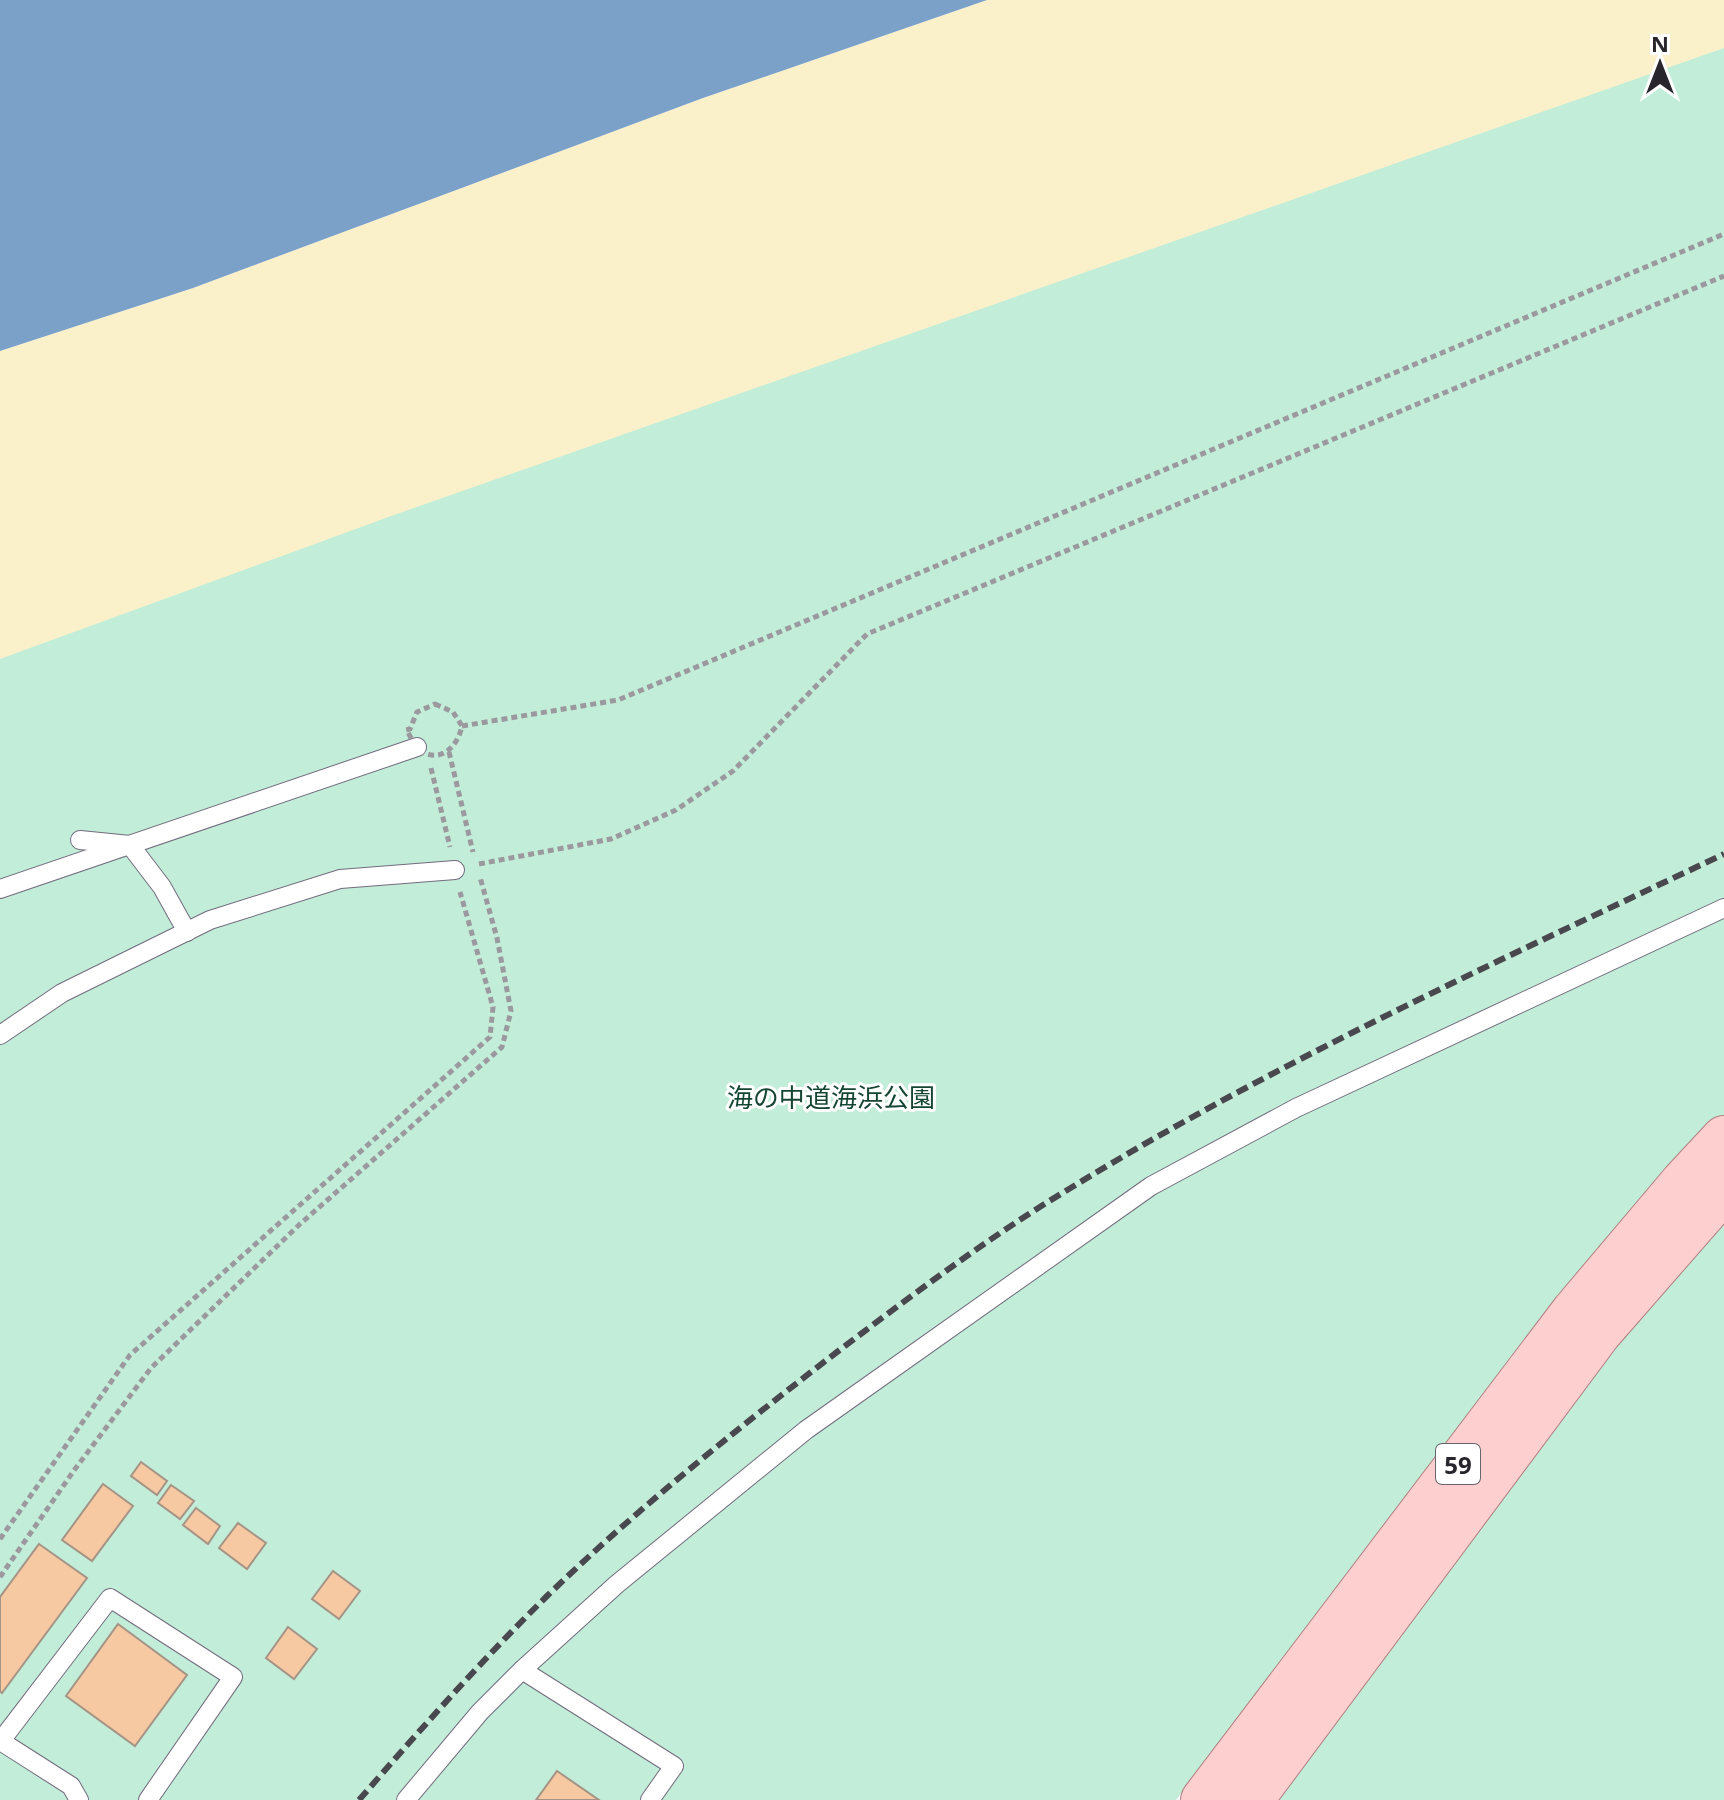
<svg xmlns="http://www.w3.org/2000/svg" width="1724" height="1800" font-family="'Noto Sans','Noto Sans JP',sans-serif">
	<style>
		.green { fill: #c2edd8 }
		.sand { fill: #faf1cb }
		.water { fill: #7ba1c9 }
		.building { fill: #f6c9a2; stroke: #a59486; stroke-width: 2 }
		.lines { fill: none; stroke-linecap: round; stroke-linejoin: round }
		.lane-casing { stroke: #726b7d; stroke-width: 20 }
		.primary-casing { stroke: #b27f82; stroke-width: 46 }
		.path { stroke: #9b989e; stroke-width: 5; stroke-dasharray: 6 4; stroke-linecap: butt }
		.lane { stroke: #fff; stroke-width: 18 }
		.primary { stroke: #fecfcf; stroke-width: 44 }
		.rail { stroke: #4a484f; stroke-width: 6; stroke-dasharray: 12 6; stroke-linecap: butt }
		.labels { text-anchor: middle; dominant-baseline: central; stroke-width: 6; stroke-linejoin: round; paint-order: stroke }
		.shield { fill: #fff; stroke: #68666c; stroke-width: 2 }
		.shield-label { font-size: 24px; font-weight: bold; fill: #28252d }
		.park-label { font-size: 26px; fill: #154533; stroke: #fff }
	</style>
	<rect width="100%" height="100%" fill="#fbf9fd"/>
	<g class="green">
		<path d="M1724 27V1116L1624 1224 1176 1800H0V651Z"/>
		<path d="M1724 1218V1800H1271L1583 1379Z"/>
	</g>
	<path class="sand" d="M987 0H1724V48L394 515 0 659V351L193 288 703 98Z"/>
	<path class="water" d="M0 0H987L703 98 193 288 0 351Z"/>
	<g class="building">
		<path d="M141 1462 167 1481 157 1495 131 1476Z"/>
		<path d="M103 1484 133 1506 92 1561 62 1540Z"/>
		<path d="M171 1485 194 1501 180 1519 158 1503Z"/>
		<path d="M196 1508 220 1526 208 1544 183 1525Z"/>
		<path d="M238 1523 266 1543 247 1569 219 1548Z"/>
		<path d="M39 1544 87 1578 2 1693 0 1691V1597Z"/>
		<path d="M333 1571 360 1591 339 1619 312 1599Z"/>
		<path d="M118 1624 187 1675 135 1746 66 1696Z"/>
		<path d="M288 1627 317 1649 294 1679 266 1658Z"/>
		<path d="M557 1771 599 1800H536Z"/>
	</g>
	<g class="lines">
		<defs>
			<g id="lane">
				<path d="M80 840 130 845 162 887 187 932"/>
				<path d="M0 889 417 747"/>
				<path d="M0 1035 62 993 210 920 340 879 455 870"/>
				<path d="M522 1670 674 1766 650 1800"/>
				<path d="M0 1742 110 1598 233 1677 148 1800"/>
				<path d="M2 1742 71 1786 79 1800"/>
				<path d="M406 1800 480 1712 522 1670 617 1584 806 1430 1151 1186 1296 1108 1724 908"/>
			</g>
			<g id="primary">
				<path d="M1203 1800 1574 1311 1683 1182 1724 1138"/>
				<path d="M1251 1800 1599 1333 1724 1190"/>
			</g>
		</defs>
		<use href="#lane" class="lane-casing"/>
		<use href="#primary" class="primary-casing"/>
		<g class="path">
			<path d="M435 704 453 712 462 726C458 745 442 764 421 751 414 746 411 736 406 730L410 729 417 712Z"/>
			<path d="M462 726 618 700 1724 234"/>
			<path d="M449 752 473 852"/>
			<path d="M431 768 450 847"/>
			<path d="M479 864 611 839 676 810 733 771 867 634 1724 276"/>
			<path d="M0 1539 130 1355 490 1037 493 1007 460 892"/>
			<path d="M0 1577 75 1469 151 1368 300 1224 502 1047 511 1011 497 938 480 877"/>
		</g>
		<use href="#lane" class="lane"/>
		<use href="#primary" class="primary"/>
		<path class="rail" d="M359 1800C420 1730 481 1661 547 1596 638 1508 737 1429 837 1352 911 1296 985 1240 1064 1192 1275 1062 1501 960 1724 854"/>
	</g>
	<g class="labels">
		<rect class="shield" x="1436" y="1444" width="44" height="40" rx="6"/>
		<g class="shield-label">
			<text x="1458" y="1464">59</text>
		</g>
		<g class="park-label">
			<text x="831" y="1097">海の中道海浜公園</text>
		</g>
	</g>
	<g transform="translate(1660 64)" stroke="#ffffff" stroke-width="6" paint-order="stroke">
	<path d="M0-6L14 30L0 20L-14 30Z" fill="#28252d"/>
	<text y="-12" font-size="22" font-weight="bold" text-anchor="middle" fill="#28252d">N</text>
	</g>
</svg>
